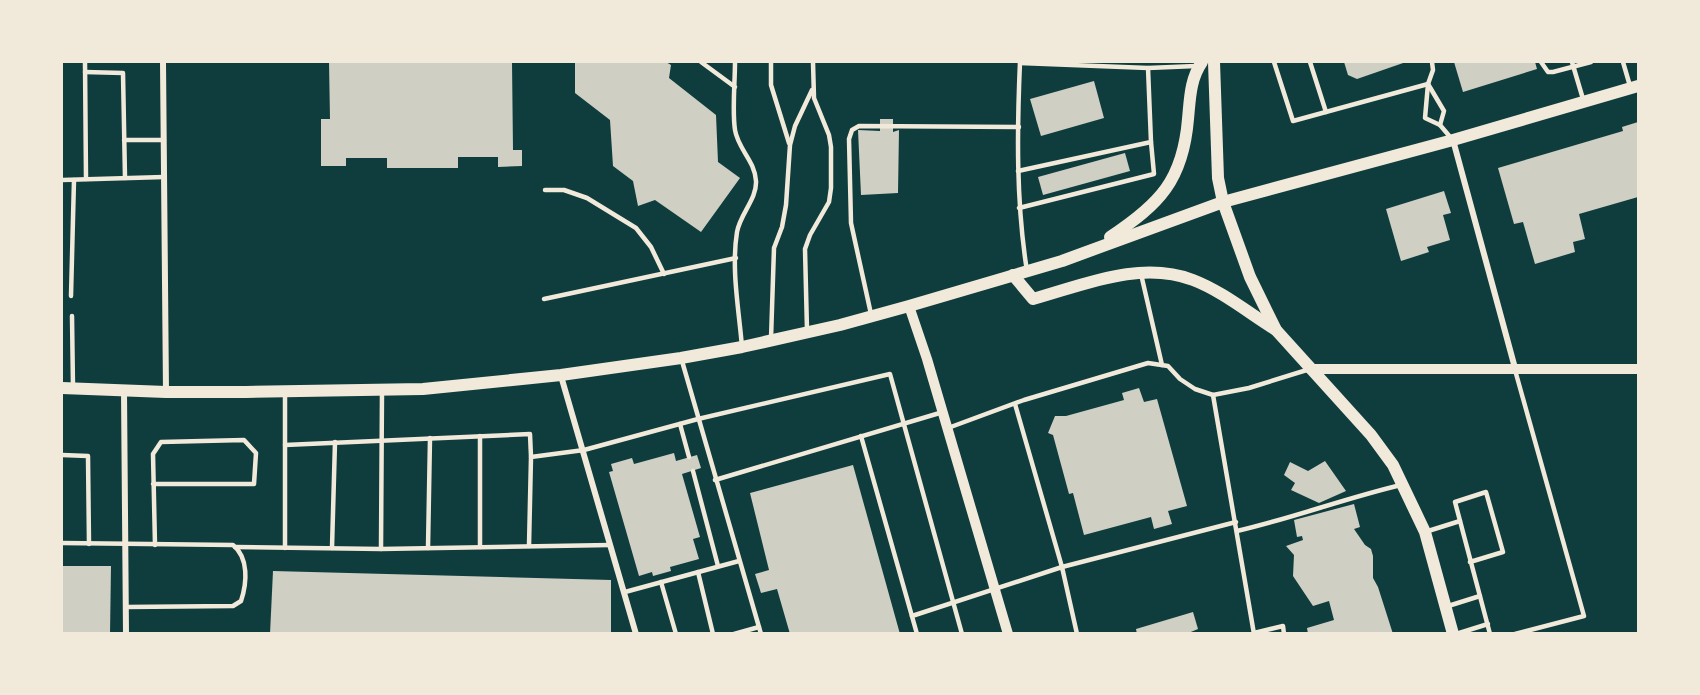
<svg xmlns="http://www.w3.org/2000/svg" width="1700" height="695" font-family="Overpass,sans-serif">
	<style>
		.building { fill: #cfcfc3 }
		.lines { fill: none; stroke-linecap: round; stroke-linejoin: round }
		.service { stroke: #f1e9da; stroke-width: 4.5 }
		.minor { stroke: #f1e9da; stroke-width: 6 }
		.tertiary { stroke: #f1e9da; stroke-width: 10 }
		.secondary { stroke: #f1e9da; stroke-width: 12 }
	</style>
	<rect width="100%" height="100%" fill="#0f3d3e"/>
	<g class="building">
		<path d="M329 62H512L513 150H522V166L498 167V157H458V168H387V158H346V166H321V119H330Z"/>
		<path d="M575 62H666L671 65 669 78 716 115 718 162 740 178 701 232 655 200 638 206 633 181 613 166 610 120 575 93Z"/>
		<path d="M1344 62H1406L1357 79 1348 75Z"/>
		<path d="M1454 62H1535L1537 69 1463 92Z"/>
		<path d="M1094 81 1104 118 1041 136 1030 99Z"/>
		<path d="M880 119H893V132L899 130 898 193 861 195 858 130 880 131Z"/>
		<path d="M1638 122V197L1579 214 1585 239 1573 242 1575 252 1535 264 1523 222 1514 224 1498 168 1623 131 1622 127Z"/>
		<path d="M1125 153 1130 171 1043 195 1038 177Z"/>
		<path d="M1444 191 1451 213 1443 215 1450 240 1427 247 1429 252 1401 261 1386 209Z"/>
		<path d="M1139 388 1144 402 1157 399 1187 506 1168 511 1172 524 1154 529 1151 517 1084 535 1073 493 1069 494 1053 435 1048 433 1055 416H1066L1124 400 1122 393Z"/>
		<path d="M674 453 676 461 697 455 701 468 682 474 700 537 693 539 699 559 670 567 671 571 653 576 652 572 639 576 609 472 613 471 611 464 632 458 634 464Z"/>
		<path d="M1325 461 1346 491 1319 503 1291 490 1295 483 1284 475 1290 462 1308 471Z"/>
		<path d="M853 465 900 634H790L777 589 761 593 755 574 769 570 750 493Z"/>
		<path d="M1354 504 1360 527 1354 529 1365 545 1371 549 1373 556V578L1378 587 1393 634H1308L1307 628 1334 620 1329 601 1313 606 1293 576 1294 555 1286 546 1303 540 1302 536 1297 537 1294 520Z"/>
		<path d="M62 566H111L110 634H62Z"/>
		<path d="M273 571 611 580V633L270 634Z"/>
		<path d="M1193 612 1198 629 1186 634H1137L1136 629Z"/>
	</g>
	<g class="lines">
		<g class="service">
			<path d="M85 62 86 179"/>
			<path d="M701 62 735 87"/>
			<path d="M735 62C735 83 732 110 735 130 738 149 755 161 756 181 757 199 740 214 737 232 731 269 739 310 742 347"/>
			<path d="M771 62V85L789 143"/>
			<path d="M1020 62C1017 131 1016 202 1027 271"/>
			<path d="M1274 62 1293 121 1428 84"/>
			<path d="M1310 62 1326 112"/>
			<path d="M1432 62 1433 70 1428 84 1425 118 1440 125 1451 138"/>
			<path d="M1541 62 1548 72H1553L1591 62"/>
			<path d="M1572 62 1583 99"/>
			<path d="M1623 62 1630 86"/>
			<path d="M1148 68 1196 66"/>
			<path d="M85 72 123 73 125 178"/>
			<path d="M1428 84 1444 111 1440 125"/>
			<path d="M124 140H164"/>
			<path d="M1018 171 1151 142 1148 68 1020 63"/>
			<path d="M62 180 164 177"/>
			<path d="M545 190H564L587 198 636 228 651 247 664 274"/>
			<path d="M1019 208 1154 174 1151 142"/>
			<path d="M1141 274 1162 365"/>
			<path d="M71 296 74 180"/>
			<path d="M544 299 736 258"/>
			<path d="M871 314 851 223 849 139 852 130 859 126 1019 127"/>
			<path d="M72 316 73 388"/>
			<path d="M807 330 805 249 810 235 829 202 831 188V147L829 135 814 98 813 62"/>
			<path d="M771 339 774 248 782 227 786 205 790 145 795 126 812 90"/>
			<path d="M682 361 761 634"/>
			<path d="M1213 395 1249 388 1310 369"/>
			<path d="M1015 404 1062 567 1236 522"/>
			<path d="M680 424 689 457"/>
			<path d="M948 428 1024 400 1148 363 1168 366 1180 379 1195 389 1213 395 1254 634"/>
			<path d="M861 436 917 634"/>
			<path d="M285 445 530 434 531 457"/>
			<path d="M62 455 88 456 89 544"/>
			<path d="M693 471 718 566"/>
			<path d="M715 480 943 412"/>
			<path d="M153 484H254L256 453 244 440 161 442 153 454 155 545"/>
			<path d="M1237 531C1293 518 1346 498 1401 485"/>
			<path d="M1425 532 1460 521"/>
			<path d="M62 543 233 545C249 558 247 583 241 601L233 606 126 607"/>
			<path d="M529 546 531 457 584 450 698 419 890 374 962 634"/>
			<path d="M235 547 381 549 610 545"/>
			<path d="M480 547V436"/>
			<path d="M285 548V392"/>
			<path d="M332 548 335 442"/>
			<path d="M428 548 430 438"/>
			<path d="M381 549 382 390"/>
			<path d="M1470 562 1503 552 1486 492 1455 502 1490 634"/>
			<path d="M698 572 713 634"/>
			<path d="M661 582 676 634"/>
			<path d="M625 592 739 561"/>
			<path d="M1445 607 1480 596"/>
			<path d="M912 616 1062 567 1077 634"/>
			<path d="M1254 633 1283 626 1284 634"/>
			<path d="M734 634 759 627"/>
			<path d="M1456 634 1488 624"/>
			<path d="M1515 634 1584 616 1515 370"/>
		</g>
		<g class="minor">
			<path d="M163 62 166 392"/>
			<path d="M1453 140 1515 368"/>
			<path d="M561 376 636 634"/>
			<path d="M124 391 126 634"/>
		</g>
		<g class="tertiary">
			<path d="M909 306 927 359 1008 634"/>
			<path d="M1310 369H1638"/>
		</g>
		<g class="secondary">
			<path d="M1214 62 1218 178 1223 202 1250 277 1276 330 1371 435 1393 465 1425 532 1453 634"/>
			<path d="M1110 237C1160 204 1183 180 1188 119 1190 99 1190 79 1202 62"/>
			<path d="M1013 275 1033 299C1084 285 1140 260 1193 280 1222 291 1250 314 1276 330"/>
			<path d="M62 388 166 392H246L423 389 561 375 681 358 742 347 840 325 909 306 1062 261 1223 202 1453 140 1638 86"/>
		</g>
	</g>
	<rect width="1700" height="695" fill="none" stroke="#f1e9da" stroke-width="126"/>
</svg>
